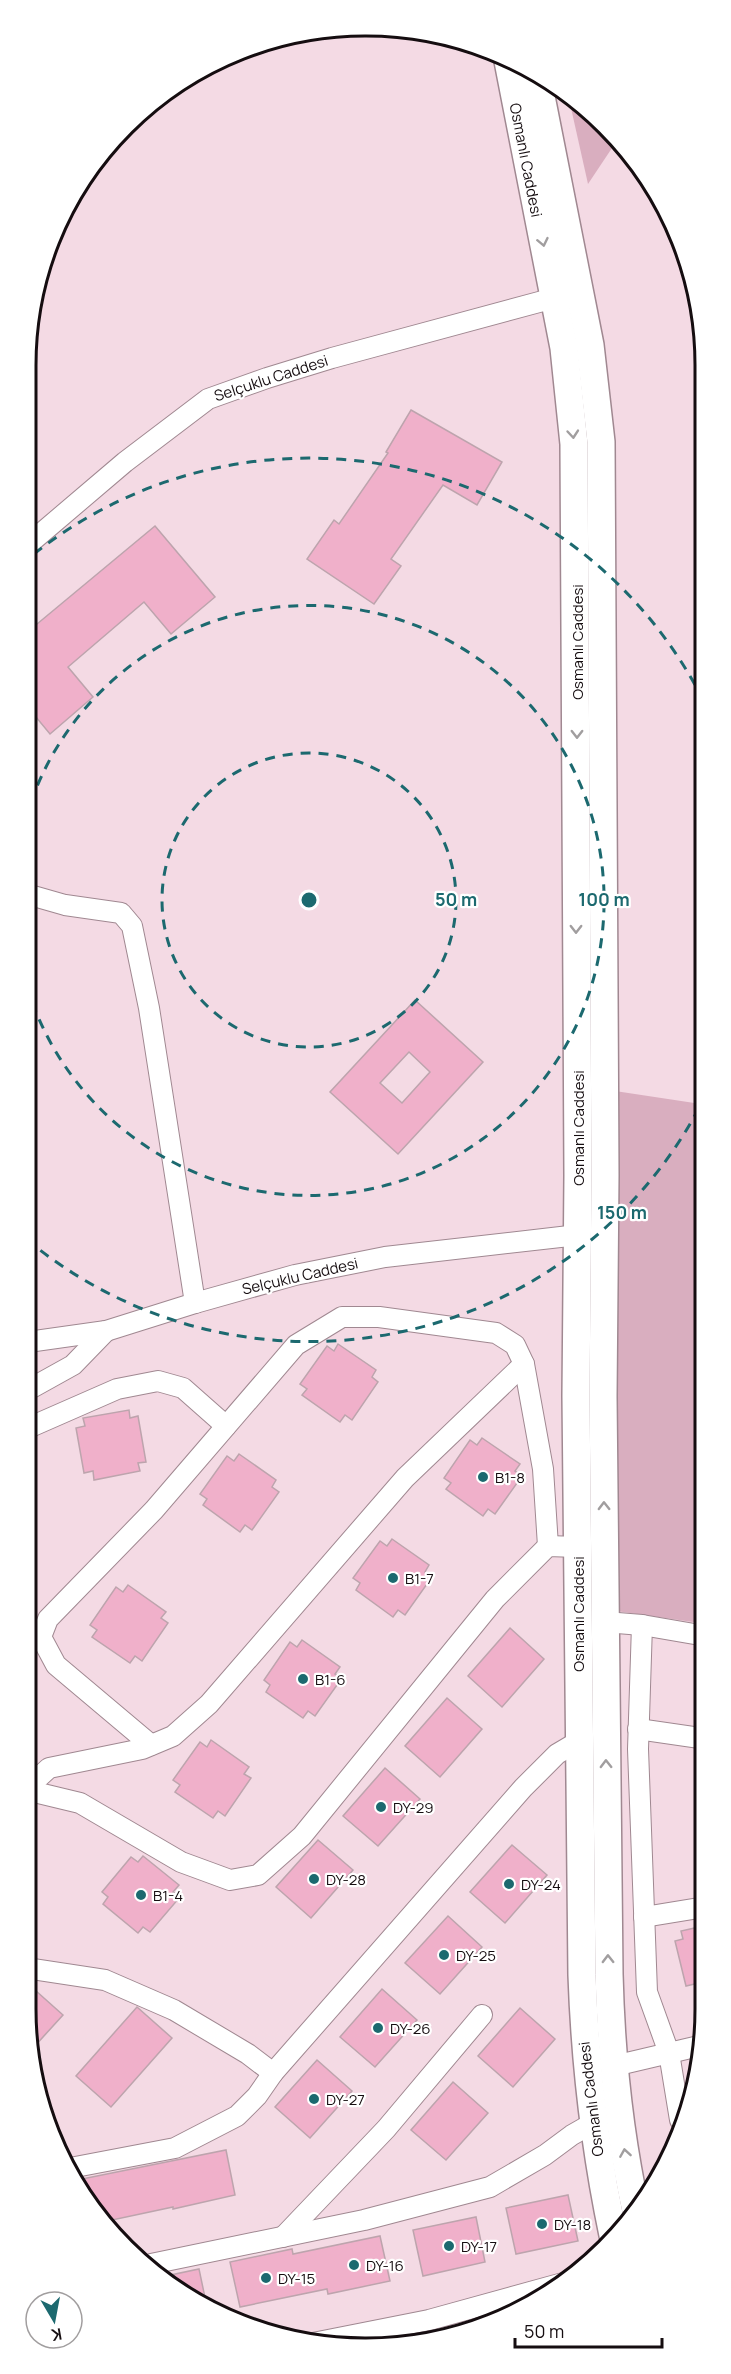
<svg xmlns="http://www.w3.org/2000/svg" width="731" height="2374" font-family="Manrope,sans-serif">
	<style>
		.green { fill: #d9aebf }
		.building { fill: #f0b0ca; stroke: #bda4ad; stroke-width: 1.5; fill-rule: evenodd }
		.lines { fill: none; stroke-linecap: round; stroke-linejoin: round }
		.street-casing { stroke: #a08891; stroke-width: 22 }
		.secondary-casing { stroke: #a08891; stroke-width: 30 }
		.street { stroke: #fff; stroke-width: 20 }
		.secondary { stroke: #fff; stroke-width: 27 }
		.oneway { stroke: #a19e9f }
		.ring { fill: none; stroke: #1c696f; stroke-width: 3; stroke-dasharray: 10 8 }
		.poi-dot { fill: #1c696f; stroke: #fff; stroke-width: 2 }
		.labels { text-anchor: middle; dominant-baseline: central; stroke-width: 4.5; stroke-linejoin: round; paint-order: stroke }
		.street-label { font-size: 15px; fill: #150d10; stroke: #fff }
		.poi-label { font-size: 15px; fill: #150d10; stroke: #fff; text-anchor: start }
		.rim { fill: none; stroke: #150d10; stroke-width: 3 }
		.centre { fill: #1c696f; stroke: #fff; stroke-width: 3 }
		.ring-label { font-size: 18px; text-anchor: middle; font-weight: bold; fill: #1c696f; stroke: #fff; stroke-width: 4.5; stroke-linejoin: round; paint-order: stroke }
	</style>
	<rect width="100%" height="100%" fill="#f4dae4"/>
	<g class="green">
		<path d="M569 99 618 139 588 184Z"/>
		<path d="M615 1091 701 1104 700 1623 616 1611Z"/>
	</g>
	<g class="building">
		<path d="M411 410 502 462 477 505 443 485 391 559 401 566 374 604 307 559 334 520 339 524 388 453 386 452Z"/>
		<path d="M155 526 215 597 171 634 144 602 68 667 93 697 50 734 31 711V629Z"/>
		<path d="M415 1000 483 1062 398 1154 330 1092ZM409 1052 430 1072 402 1103 380 1083Z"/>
		<path d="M338 1344 376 1370 372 1377 378 1382 352 1420 345 1415 340 1422 302 1395 307 1389 300 1384 327 1346 334 1351Z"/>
		<path d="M129 1410 130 1418 138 1416 146 1462 138 1463 140 1471 94 1480 93 1471 84 1473 76 1428 85 1426 83 1418Z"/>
		<path d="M482 1438 520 1464 515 1471 522 1476 495 1514 488 1509 483 1516 446 1489 451 1483 444 1478 470 1440 477 1445Z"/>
		<path d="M239 1454 276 1480 272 1487 279 1492 252 1530 245 1525 240 1532 203 1505 207 1499 200 1494 227 1456 234 1461Z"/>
		<path d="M392 1539 429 1565 425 1572 432 1577 405 1615 398 1610 393 1617 356 1590 360 1583 353 1578 380 1541 387 1546Z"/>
		<path d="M128 1585 166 1612 161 1618 168 1623 142 1661 135 1656 130 1663 92 1637 97 1630 90 1625 116 1587 123 1592Z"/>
		<path d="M510 1628 544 1659 502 1707 468 1676Z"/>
		<path d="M302 1640 340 1667 335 1674 342 1678 315 1716 308 1711 303 1718 266 1692 270 1685 264 1680 290 1642 297 1647Z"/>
		<path d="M447 1698 482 1729 440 1777 405 1746Z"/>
		<path d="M211 1740 249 1767 244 1774 251 1778 225 1816 218 1811 213 1818 175 1792 180 1785 173 1780 200 1742 207 1747Z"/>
		<path d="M385 1768 420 1799 378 1846 343 1816Z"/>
		<path d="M318 1840 353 1870 311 1918 276 1887Z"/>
		<path d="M512 1845 547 1875 505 1923 470 1892Z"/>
		<path d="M143 1856 179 1885 173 1892 180 1897 150 1932 143 1927 138 1933 103 1904 108 1897 102 1892 131 1857 138 1862Z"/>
		<path d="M448 1916 482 1947 440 1994 405 1963Z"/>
		<path d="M699 1927V1983L686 1986 675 1941 683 1939 681 1931Z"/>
		<path d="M26 1982 63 2015 33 2048 26 2008Z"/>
		<path d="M382 1989 417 2020 375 2067 340 2037Z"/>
		<path d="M137 2007 172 2038 111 2107 76 2076Z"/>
		<path d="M520 2008 555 2039 513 2087 478 2056Z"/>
		<path d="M317 2060 352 2091 310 2138 275 2107Z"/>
		<path d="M453 2082 488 2113 446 2160 411 2130Z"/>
		<path d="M226 2150 235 2195 173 2209V2207L103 2222 77 2180Z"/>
		<path d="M568 2195 578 2241 516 2254 506 2208Z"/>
		<path d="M476 2217 485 2262 423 2276 413 2230Z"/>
		<path d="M380 2236 390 2281 328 2294 327 2289 240 2307 230 2262 292 2249 293 2254Z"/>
		<path d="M199 2269 207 2307 166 2276Z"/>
	</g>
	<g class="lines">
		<defs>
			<g id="street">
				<path d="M31 542 125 462 208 399 267 378 332 358 554 298"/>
				<path d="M30 895 65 905 121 913 132 926 149 1008 195 1303"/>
				<path d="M28 1342 106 1331 195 1303 295 1275 385 1257 578 1235"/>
				<path d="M28 1390 73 1365 106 1331"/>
				<path d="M28 1428 117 1389 158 1381 183 1388 226 1426"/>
				<path d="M605 1622 642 1625 700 1635"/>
				<path d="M642 1625 638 1749 647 1992 669 2053 680 2120"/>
				<path d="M638 1729 700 1738"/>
				<path d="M151 1745 56 1665 41 1637 48 1619 154 1510 296 1345 342 1317H379L496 1333 515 1345 524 1364 543 1469 548 1546"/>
				<path d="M26 1789 49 1768 142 1749 173 1736 209 1704 405 1478 524 1364"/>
				<path d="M26 1790 80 1803 181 1862 230 1880 258 1875 302 1836 495 1599 548 1546 577 1547"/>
				<path d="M644 1917 699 1908"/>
				<path d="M26 1968 105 1980 174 2010 248 2054 273 2073 523 1788 557 1754 579 1741"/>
				<path d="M614 2066 699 2046"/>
				<path d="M70 2168 175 2148 237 2116 257 2096 273 2073"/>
				<path d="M283 2237 386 2129 482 2015"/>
				<path d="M151 2264 364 2220 490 2187 545 2155 572 2135 593 2123"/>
				<path d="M313 2343 429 2320 563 2283"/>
			</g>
			<g id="secondary">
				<path d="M508 61 564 348 574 444 578 1175 576 1396 582 1975C585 2063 595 2149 613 2235"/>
				<path d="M536 71 590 345 601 442 605 1175 603 1396 609 1974C611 2054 619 2133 636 2211"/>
			</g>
		</defs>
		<use href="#street" class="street-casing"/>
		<use href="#secondary" class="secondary-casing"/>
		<use href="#street" class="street"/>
		<use href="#secondary" class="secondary"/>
	</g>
	<defs><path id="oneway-chevron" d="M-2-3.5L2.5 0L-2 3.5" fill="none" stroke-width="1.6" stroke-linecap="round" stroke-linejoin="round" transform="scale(1.5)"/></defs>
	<g class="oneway">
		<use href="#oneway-chevron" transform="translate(543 242) rotate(78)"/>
		<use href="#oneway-chevron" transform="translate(573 434) rotate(85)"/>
		<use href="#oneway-chevron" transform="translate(577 734) rotate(90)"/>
		<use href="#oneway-chevron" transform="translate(576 929) rotate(90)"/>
		<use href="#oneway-chevron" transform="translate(604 1506) rotate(-91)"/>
		<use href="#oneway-chevron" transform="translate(606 1764) rotate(-91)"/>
		<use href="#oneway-chevron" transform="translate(608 1959) rotate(-91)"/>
		<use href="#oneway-chevron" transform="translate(625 2153) rotate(-99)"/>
	</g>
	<g class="ring">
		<circle cx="309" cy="900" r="147"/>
		<path d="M31 802A295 295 0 1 1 30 996"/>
		<path d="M699 1108A442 442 0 0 1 31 1243M34 554A442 442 0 0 1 701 696"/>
	</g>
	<g class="poi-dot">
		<circle cx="483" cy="1477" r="6"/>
		<circle cx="393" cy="1578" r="6"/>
		<circle cx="303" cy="1679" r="6"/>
		<circle cx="381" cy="1807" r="6"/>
		<circle cx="314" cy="1879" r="6"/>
		<circle cx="509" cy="1884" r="6"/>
		<circle cx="141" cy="1895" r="6"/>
		<circle cx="444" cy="1955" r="6"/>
		<circle cx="378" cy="2028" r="6"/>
		<circle cx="314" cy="2099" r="6"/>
		<circle cx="542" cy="2224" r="6"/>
		<circle cx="449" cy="2246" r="6"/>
		<circle cx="354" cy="2265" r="6"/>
		<circle cx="266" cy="2278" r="6"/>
	</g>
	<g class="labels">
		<g class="street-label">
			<text transform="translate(526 160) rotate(79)">Osmanlı Caddesi</text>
			<text transform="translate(271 378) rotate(-18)">Selçuklu Caddesi</text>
			<text transform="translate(577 642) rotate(-90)">Osmanlı Caddesi</text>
			<text transform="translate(578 1128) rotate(-90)">Osmanlı Caddesi</text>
			<text transform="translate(300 1276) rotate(-13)">Selçuklu Caddesi</text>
			<text transform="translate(578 1614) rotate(-90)">Osmanlı Caddesi</text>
			<text transform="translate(591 2099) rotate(-97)">Osmanlı Caddesi</text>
		</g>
		<g class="poi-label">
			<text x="495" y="1477">B1-8</text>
			<text x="405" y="1578">B1-7</text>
			<text x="315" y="1679">B1-6</text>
			<text x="393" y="1807">DY-29</text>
			<text x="326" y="1879">DY-28</text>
			<text x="521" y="1884">DY-24</text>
			<text x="153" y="1895">B1-4</text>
			<text x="456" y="1955">DY-25</text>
			<text x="390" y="2028">DY-26</text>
			<text x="326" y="2099">DY-27</text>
			<text x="554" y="2224">DY-18</text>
			<text x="461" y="2246">DY-17</text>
			<text x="366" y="2265">DY-16</text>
			<text x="278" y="2278">DY-15</text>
		</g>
	</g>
	<path d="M0 0H731V2374H0ZM365 36H366A329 329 0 0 1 695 365V2009A329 329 0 0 1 366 2338H365A329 329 0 0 1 36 2009V365A329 329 0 0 1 365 36Z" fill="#fff" fill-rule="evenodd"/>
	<path class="rim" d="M365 36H366A329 329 0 0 1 695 365V2009A329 329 0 0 1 366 2338H365A329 329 0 0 1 36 2009V365A329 329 0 0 1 365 36Z"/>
	<circle cx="309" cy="900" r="9" class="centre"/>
	<g class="ring-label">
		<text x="456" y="906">50 m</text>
		<text x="604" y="906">100 m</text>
		<text x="622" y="1219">150 m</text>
	</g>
	<g transform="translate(54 2320) rotate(170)"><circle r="28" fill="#ffffff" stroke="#a19e9f" stroke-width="1.5"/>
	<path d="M0-4.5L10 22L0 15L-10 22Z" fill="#1c696f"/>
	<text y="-9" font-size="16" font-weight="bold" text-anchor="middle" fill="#150d10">K</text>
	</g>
	<path d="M515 2338v9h147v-9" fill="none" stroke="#150d10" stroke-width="3"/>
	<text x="524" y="2338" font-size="18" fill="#150d10" stroke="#ffffff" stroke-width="4.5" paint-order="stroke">50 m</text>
</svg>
